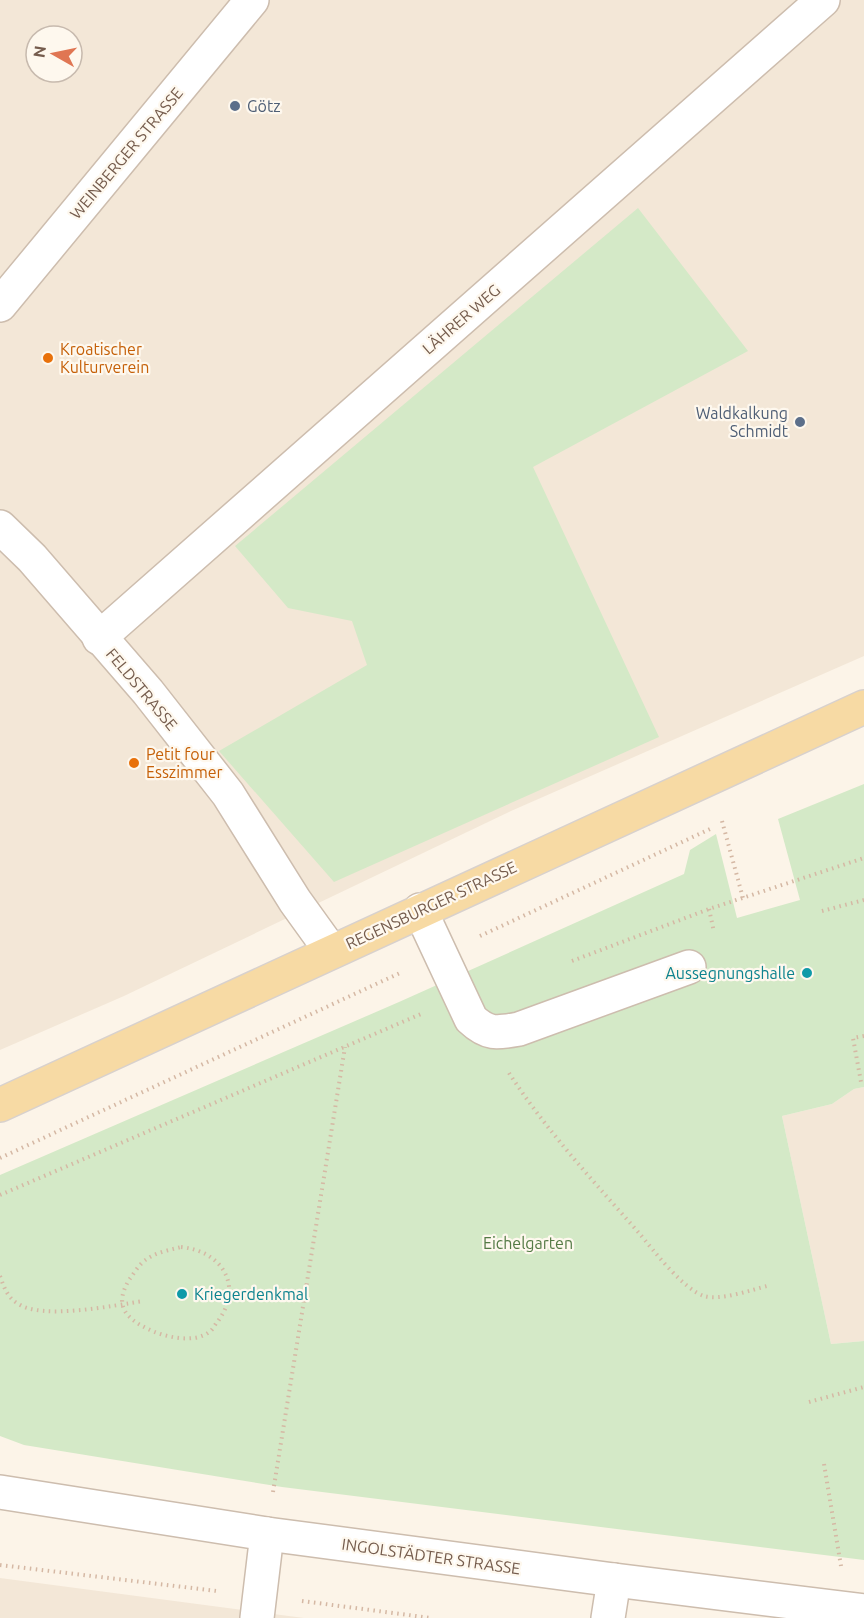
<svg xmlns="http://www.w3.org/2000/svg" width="864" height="1618" font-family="Ubuntu,sans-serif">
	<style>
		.residential { fill: #f3e7d7; fill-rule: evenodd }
		.green { fill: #d4e9c7 }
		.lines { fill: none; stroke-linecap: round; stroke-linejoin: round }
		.minor-casing { stroke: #cdbdae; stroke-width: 36 }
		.major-casing { stroke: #d8d1cd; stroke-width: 36 }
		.path { stroke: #d5b8a4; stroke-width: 4; stroke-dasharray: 1.5 4.5; stroke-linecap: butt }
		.minor { stroke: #fff; stroke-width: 33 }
		.major { stroke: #f7daa4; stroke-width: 33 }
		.service-dot { fill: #5c6f8a; stroke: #fef8ee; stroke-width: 2 }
		.food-dot { fill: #e8710a; stroke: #fef8ee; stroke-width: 2 }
		.culture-dot { fill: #0f9aa8; stroke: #fef8ee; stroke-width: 2 }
		.labels { text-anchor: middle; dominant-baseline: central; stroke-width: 4.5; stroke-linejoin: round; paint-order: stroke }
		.service-label { font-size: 16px; fill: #4e5e75; stroke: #fef8ee; text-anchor: start }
		.street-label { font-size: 16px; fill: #755c4d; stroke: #fef8ee }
		.food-label { font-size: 16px; fill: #c56008; stroke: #fef8ee; text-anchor: start }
		.culture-label { font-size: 16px; fill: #0d838f; stroke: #fef8ee; text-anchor: end }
		.park-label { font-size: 16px; fill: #547a45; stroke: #fef8ee }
	</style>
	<rect width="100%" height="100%" fill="#fcf4e8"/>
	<g class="residential">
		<path d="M0 0H864V656L511 811 124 996 0 1050ZM36 36H72V72H36Z"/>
		<path d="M864 1087V1341L831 1344 782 1116 832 1104 854 1089Z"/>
		<path d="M0 1578 304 1618H0Z"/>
	</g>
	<g class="green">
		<path d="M638 208 748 351 533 467 659 737 334 882 219 751 367 665 352 621 288 608 235 546Z"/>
		<path d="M864 784V1087L854 1089 832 1104 782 1116 831 1344 864 1341V1560L282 1487 24 1445 0 1436V1175L399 1002 684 874 690 850 716 834 737 918 800 900 778 819Z"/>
	</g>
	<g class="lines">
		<defs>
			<g id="minor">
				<path d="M0 305 252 0"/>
				<path d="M0 527 32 558 148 692 228 794 295 901 331 951"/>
				<path d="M99 638 823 0"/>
				<path d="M420 910 471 1019C488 1035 497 1033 519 1029L689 967"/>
				<path d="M0 1492 267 1534 614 1580 864 1611"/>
				<path d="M257 1618 267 1534"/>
				<path d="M608 1618 614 1580"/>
			</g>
			<path id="major" d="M0 1105 864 707"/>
		</defs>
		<use href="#minor" class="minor-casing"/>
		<use href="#major" class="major-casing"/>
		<g class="path">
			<path d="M722 821 743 898"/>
			<path d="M709 909 714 932"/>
			<path d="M822 911 864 900"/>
			<path d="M480 936 710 829"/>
			<path d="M572 961 709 909 864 858"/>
			<path d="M864 1036 853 1038 861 1082 864 1081"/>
			<path d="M509 1073C546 1130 594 1182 639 1233 654 1251 683 1289 704 1296 720 1301 751 1290 767 1286"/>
			<path d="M0 1158 402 972"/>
			<path d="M0 1195 421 1014"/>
			<path d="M181 1247C222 1251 244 1286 218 1321 215 1324 213 1330 209 1332 194 1344 164 1337 148 1329 125 1318 114 1305 129 1280 134 1273 140 1263 147 1259 157 1252 170 1250 181 1247Z"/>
			<path d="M0 1276C4 1287 7 1297 17 1303 41 1321 115 1305 144 1301"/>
			<path d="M809 1402 864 1387"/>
			<path d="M824 1464 841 1566"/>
			<path d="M273 1492 345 1047"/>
			<path d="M0 1565 217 1591"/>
			<path d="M302 1601 431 1618"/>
		</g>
		<use href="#minor" class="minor"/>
		<use href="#major" class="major"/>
	</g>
	<g class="service-dot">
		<circle cx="235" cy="106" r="6"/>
		<circle cx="800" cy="422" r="6"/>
	</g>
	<g class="food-dot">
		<circle cx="48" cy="358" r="6"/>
		<circle cx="134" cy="763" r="6"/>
	</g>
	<g class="culture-dot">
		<circle cx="807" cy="973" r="6"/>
		<circle cx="182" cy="1294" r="6"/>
	</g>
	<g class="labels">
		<g class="service-label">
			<text x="247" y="106">Götz</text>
			<text x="788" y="413" text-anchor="end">Waldkalkung<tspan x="788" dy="18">Schmidt</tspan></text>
		</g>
		<g class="street-label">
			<text transform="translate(126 153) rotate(-50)">WEINBERGER STRASSE</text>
			<text transform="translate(461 319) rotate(-41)">LÄHRER WEG</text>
			<text transform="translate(142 689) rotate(50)">FELDSTRASSE</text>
			<text transform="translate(431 905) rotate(-25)">REGENSBURGER STRASSE</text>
			<text transform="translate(431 1556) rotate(8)">INGOLSTÄDTER STRASSE</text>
		</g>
		<g class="food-label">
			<text x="60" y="349">Kroatischer<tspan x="60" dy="18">Kulturverein</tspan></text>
			<text x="146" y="754">Petit four<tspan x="146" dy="18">Esszimmer</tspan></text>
		</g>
		<g class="culture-label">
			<text x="795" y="973">Aussegnungshalle</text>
			<text x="194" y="1294" text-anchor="start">Kriegerdenkmal</text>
		</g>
		<g class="park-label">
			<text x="528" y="1243">Eichelgarten</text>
		</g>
	</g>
	<g transform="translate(54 54) rotate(279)"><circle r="28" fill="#fef8ee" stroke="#c7baae" stroke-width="1.5"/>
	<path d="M0-4.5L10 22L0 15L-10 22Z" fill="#e07653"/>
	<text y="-9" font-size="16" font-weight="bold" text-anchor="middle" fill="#755c4d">N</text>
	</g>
</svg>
